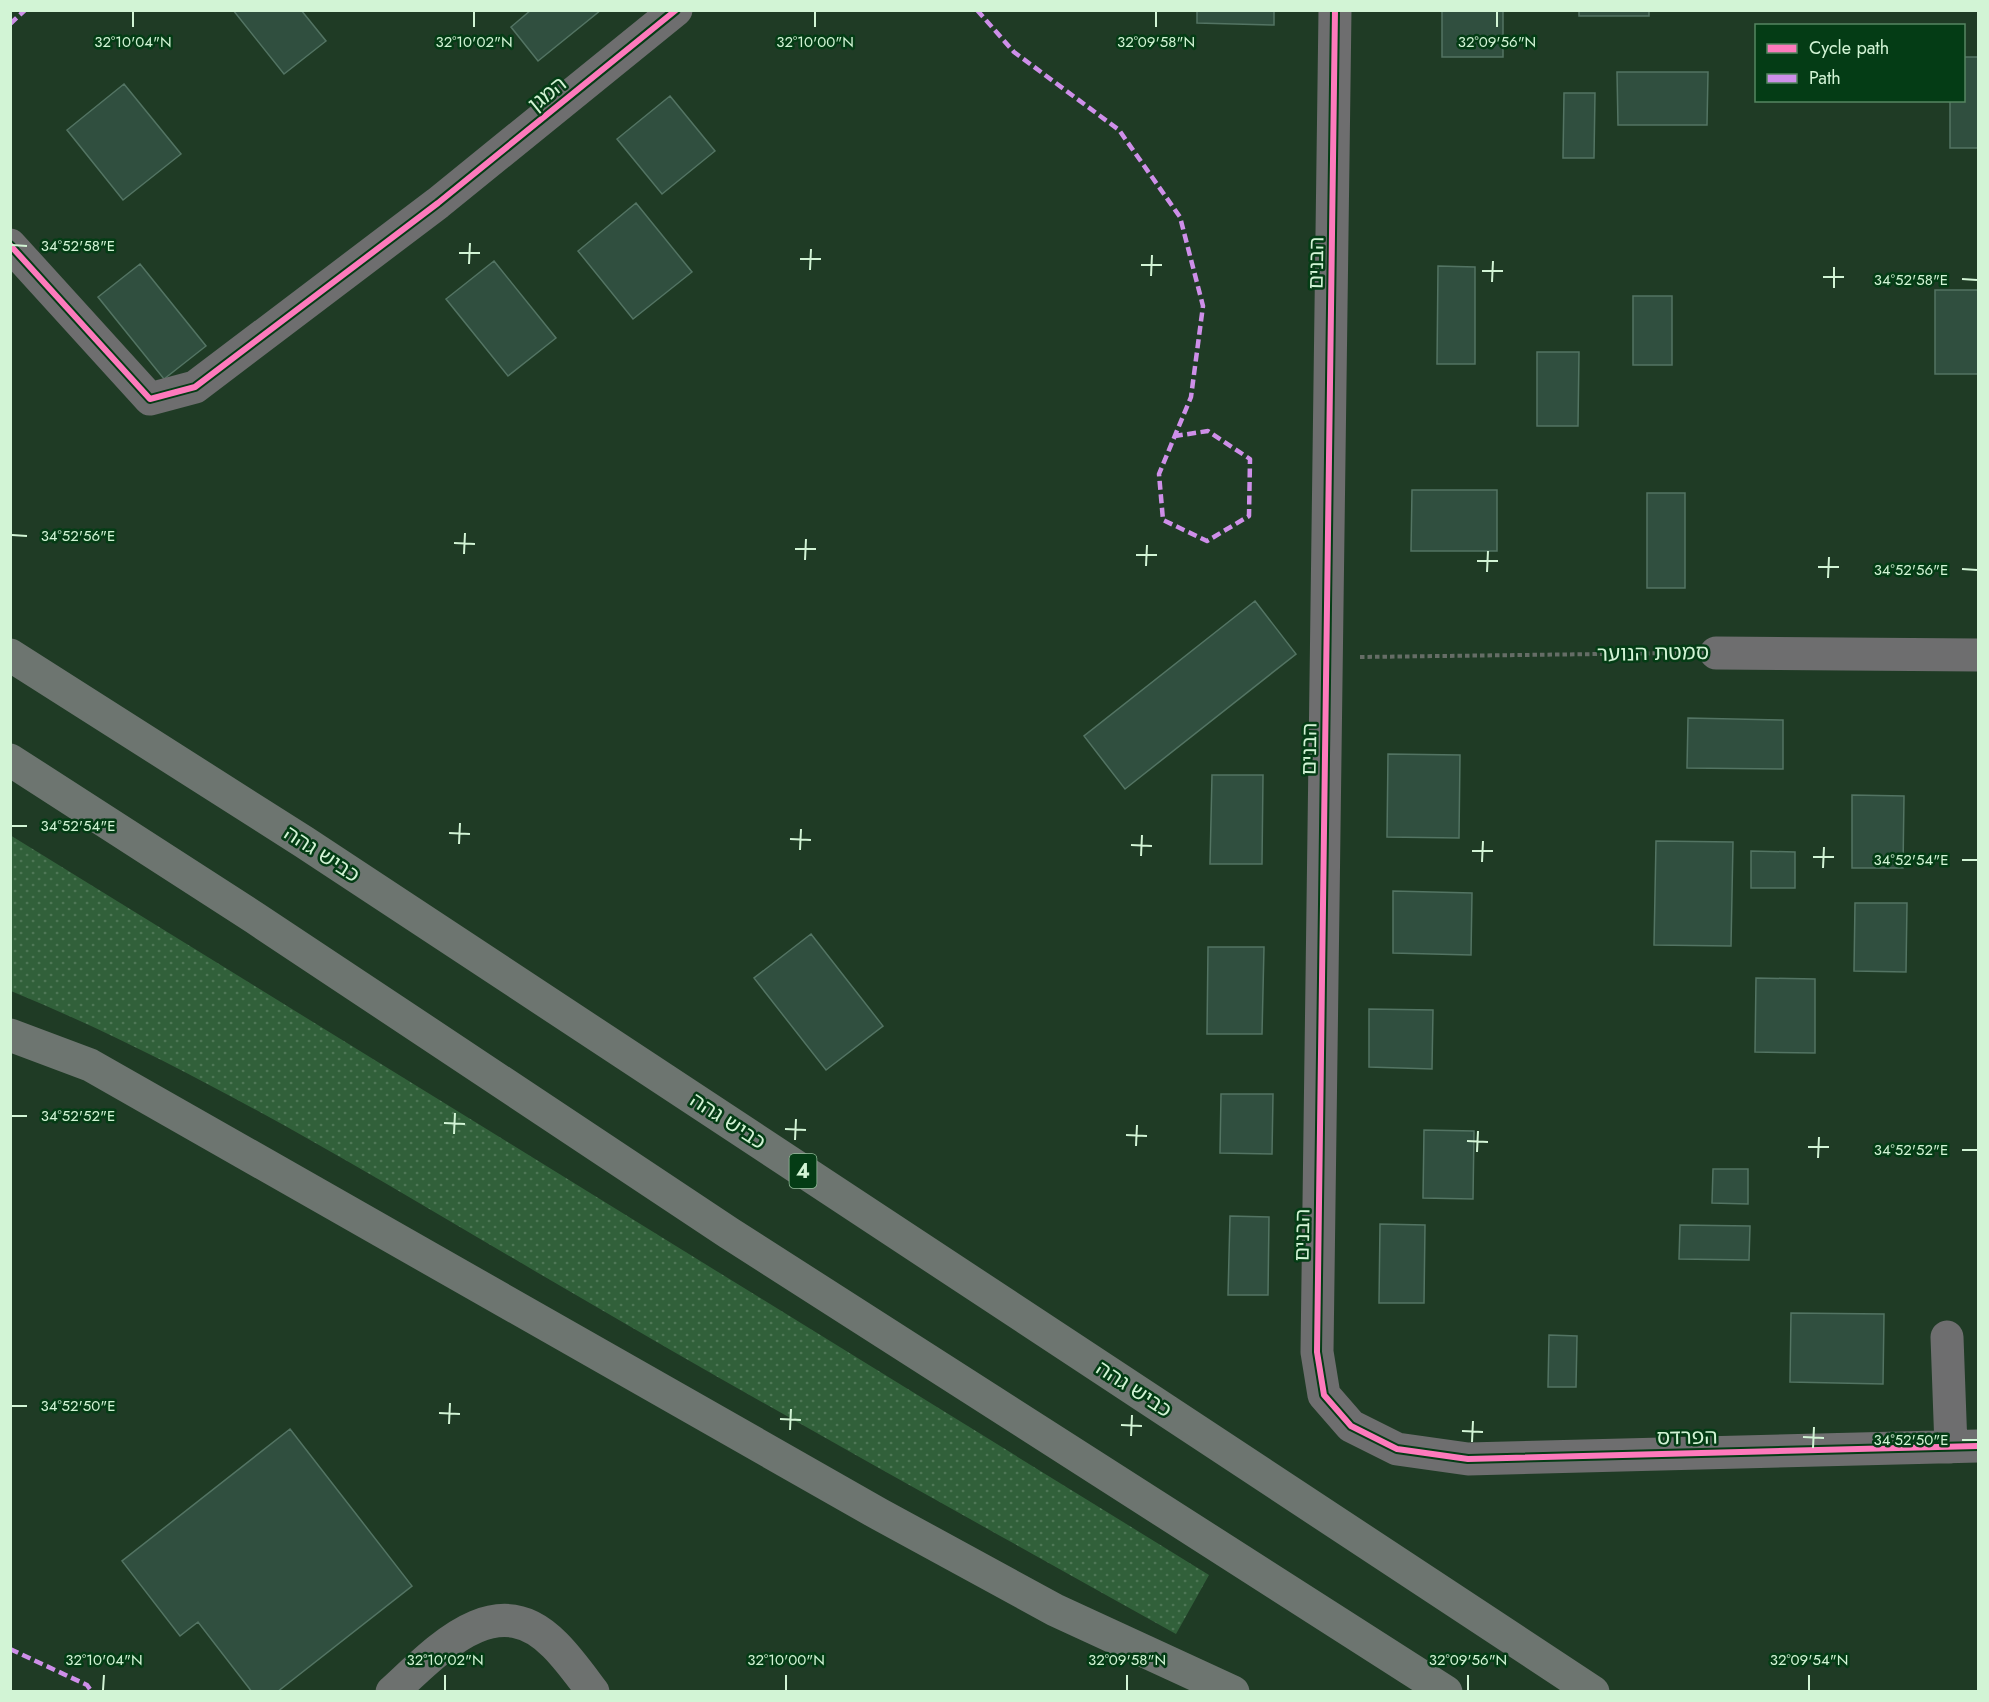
<svg xmlns="http://www.w3.org/2000/svg" width="1989" height="1702" viewBox="0 0 1989 1702" font-family="Jost,'Noto Sans Hebrew',sans-serif">
<style>
.grass{fill:url(#grass-dots)}
.building{fill:#304f3f;stroke:#537463;stroke-width:1.5}
.lines{fill:none;stroke-linecap:round;stroke-linejoin:round}
.path{stroke:#656d66;stroke-width:4;stroke-dasharray:4.5 3;stroke-linecap:butt}
.street{stroke:#6e6e6f;stroke-width:33}
.secondary{stroke:#6d716f;stroke-width:33}
.highway{stroke:#6d7570;stroke-width:33}
.quiet{stroke:#ce8fe9;stroke-width:4.5;stroke-dasharray:9 4.5;stroke-linecap:butt}
.cycleway-casing{stroke:#043c15;stroke-width:10}
.cycleway{stroke:#fd7abc;stroke-width:6}
.ticks{fill:none;stroke:#d2f4d5;stroke-width:2}
.labels{text-anchor:middle;stroke-width:5;stroke-linejoin:round;paint-order:stroke}
.shield{fill:#043c15;stroke:#94bd9b;stroke-width:1.5}
.shield-label{font-size:20px;font-weight:bold;fill:#d2f4d5}
.street-label{font-size:21px;fill:#d2f4d5;stroke:#043c15}
.ticks-label{font-size:15px;text-anchor:middle;fill:#d2f4d5;stroke:#043c15;stroke-width:5;stroke-linejoin:round;paint-order:stroke}
</style>
<defs>
<pattern id="grass-dots" width="8" height="8" patternUnits="userSpaceOnUse" patternTransform="scale(1.5)"><rect width="8" height="8" fill="#31603a"/><path d="M2 2h.1M6 6h.1" fill="none" stroke="#4e7756" stroke-width="1.8" stroke-linecap="round"/></pattern>
</defs>
<rect width="100%" height="100%" fill="#1f3b25"/>
<path class="grass" d="M 10,835 L 1209,1575 L 1176,1634 C 976,1522 774,1411 576,1295 C 391,1188 208,1072 11,991 Z"/>
<path class="building" d="M 233,10 L 301,10 L 326,41 L 284,74 Z
M 531,10 L 601,10 L 538,61 L 511,27 Z
M 1197,10 L 1274,10 L 1274,25 L 1197,23 Z
M 1442,10 L 1503,10 L 1503,57 L 1442,57 Z
M 1579,10 L 1649,10 L 1649,16 L 1579,16 Z
M 1964,57 L 1978,57 L 1978,148 L 1950,148 L 1950,100 L 1964,100 Z
M 1617,72 L 1708,72 L 1707,125 L 1618,125 Z
M 124,84 L 181,154 L 123,200 L 67,130 Z
M 1564,93 L 1595,93 L 1594,158 L 1563,158 Z
M 670,96 L 715,151 L 662,194 L 617,139 Z
M 636,203 L 692,272 L 633,319 L 578,251 Z
M 494,261 L 556,338 L 508,376 L 446,299 Z
M 140,264 L 206,346 L 164,379 L 98,297 Z
M 1438,266 L 1475,267 L 1475,364 L 1437,364 Z
M 1935,290 L 1978,290 L 1978,374 L 1935,374 Z
M 1633,296 L 1672,296 L 1672,365 L 1633,365 Z
M 1537,352 L 1579,352 L 1578,426 L 1537,426 Z
M 1412,490 L 1497,490 L 1497,551 L 1411,551 Z
M 1647,493 L 1685,493 L 1685,588 L 1647,588 Z
M 1255,601 L 1296,654 L 1125,789 L 1084,736 Z
M 1688,718 L 1783,720 L 1783,769 L 1687,768 Z
M 1388,754 L 1460,755 L 1459,838 L 1387,837 Z
M 1212,775 L 1263,775 L 1262,864 L 1210,864 Z
M 1852,795 L 1904,796 L 1903,868 L 1852,868 Z
M 1656,841 L 1733,842 L 1731,946 L 1654,945 Z
M 1751,851 L 1795,852 L 1795,888 L 1751,888 Z
M 1393,891 L 1472,893 L 1471,955 L 1393,953 Z
M 1855,903 L 1907,903 L 1906,972 L 1854,971 Z
M 811,934 L 883,1026 L 826,1070 L 754,978 Z
M 1208,947 L 1264,947 L 1262,1034 L 1207,1034 Z
M 1756,978 L 1815,979 L 1815,1053 L 1755,1052 Z
M 1369,1009 L 1433,1010 L 1432,1069 L 1369,1067 Z
M 1221,1094 L 1273,1094 L 1272,1154 L 1220,1153 Z
M 1424,1130 L 1474,1131 L 1473,1199 L 1423,1198 Z
M 1713,1169 L 1748,1169 L 1748,1204 L 1712,1203 Z
M 1230,1216 L 1269,1217 L 1268,1295 L 1228,1295 Z
M 1380,1224 L 1425,1225 L 1424,1303 L 1379,1303 Z
M 1680,1225 L 1750,1226 L 1749,1260 L 1679,1259 Z
M 1791,1313 L 1884,1314 L 1883,1384 L 1790,1382 Z
M 1549,1335 L 1577,1336 L 1576,1387 L 1548,1387 Z
M 290,1429 L 412,1586 L 277,1692 L 252,1692 L 198,1622 L 180,1636 L 122,1561 Z"/>
<g class="lines">
<path class="path" d="M 1360,657 L 1682,653"/>
<path class="street" d="M 1335,10 L 1317,1352 L 1324,1395 L 1351,1426 L 1397,1449 L 1468,1459 L 1978,1446
M 10,245 L 150,399 L 195,387 L 438,203 L 676,10
M 1716,653 L 1978,655
M 1947,1337 L 1951,1447"/>
<path class="secondary" d="M 392,1692 C 437,1651 496,1584 555,1645 C 569,1659 581,1676 593,1692"/>
<path class="highway" d="M 10,655 L 304,842 L 1593,1692
M 10,760 L 255,918 L 729,1233 L 1446,1692
M 10,1035 L 90,1065 L 879,1514 L 1055,1610 L 1233,1692"/>
<path class="quiet" d="M 977,10 L 1014,52 L 1119,130 L 1180,217 L 1203,306 L 1191,397 L 1159,474 L 1163,520 L 1207,541 L 1249,516 L 1250,459 L 1208,431 L 1175,436
M 10,24 L 25,10
M 10,1649 L 87,1685 L 92,1692"/>
<defs>
<path id="cycleway" d="M 1335,10 L 1317,1352 L 1324,1395 L 1351,1426 L 1397,1449 L 1468,1459 L 1978,1446
M 10,245 L 150,399 L 195,387 L 438,203 L 676,10"/>
</defs>
<use href="#cycleway" class="cycleway-casing"/>
<use href="#cycleway" class="cycleway"/>
</g>
<path class="ticks" d="M 133,27 L 133,12M 474,27 L 474,12M 815,27 L 815,12M 1156,27 L 1156,12M 1497,27 L 1497,12M 12,245 L 27,246M 459,253 L 480,253M 800,259 L 821,259M 469,264 L 470,243M 1141,265 L 1162,265M 810,270 L 811,249M 1482,271 L 1503,271M 1151,276 L 1152,255M 1823,277 L 1844,277M 1962,279 L 1977,280M 1492,282 L 1493,261M 1834,288 L 1834,267M 12,535 L 27,536M 454,543 L 475,544M 795,549 L 816,549M 464,554 L 465,533M 1136,555 L 1157,555M 805,560 L 806,539M 1477,561 L 1498,561M 1146,566 L 1147,545M 1818,567 L 1839,567M 1962,569 L 1977,570M 1487,572 L 1488,551M 1828,578 L 1829,557M 12,826 L 27,826M 449,833 L 470,834M 790,839 L 811,840M 459,844 L 460,823M 1131,845 L 1152,846M 800,850 L 801,829M 1472,851 L 1493,851M 1141,856 L 1142,835M 1813,857 L 1834,857M 1962,860 L 1977,860M 1482,862 L 1483,841M 1823,868 L 1824,847M 12,1116 L 27,1116M 444,1123 L 465,1124M 785,1129 L 806,1130M 454,1134 L 455,1113M 1126,1135 L 1147,1136M 795,1140 L 796,1119M 1467,1141 L 1488,1142M 1136,1146 L 1137,1125M 1808,1147 L 1829,1147M 1962,1150 L 1977,1150M 1477,1152 L 1478,1131M 1818,1158 L 1819,1137M 12,1406 L 27,1406M 439,1413 L 460,1414M 780,1419 L 801,1420M 449,1424 L 450,1403M 1121,1425 L 1142,1426M 790,1430 L 791,1409M 1462,1431 L 1483,1432M 1131,1436 L 1132,1415M 1803,1437 L 1824,1438M 1962,1440 L 1977,1440M 1472,1442 L 1473,1421M 1813,1448 L 1814,1427M 103,1690 L 104,1675M 445,1690 L 445,1675M 786,1690 L 786,1675M 1127,1690 L 1127,1675M 1468,1690 L 1468,1675M 1809,1690 L 1809,1675"/>
<g class="labels">
<rect class="shield" x="789.5" y="1154" width="27" height="34" rx="4.5"/>
<g class="shield-label">
<text x="803" y="1178">4</text>
</g>
<g class="street-label">
<text transform="translate(547 94) rotate(-39)" y="7">המגן</text>
<text transform="translate(1316 263) rotate(-89)" y="7">הבנים</text>
<text transform="translate(1653 653) rotate(-1)" y="7">סמטת הנוער</text>
<text transform="translate(1309 749) rotate(-89)" y="7">הבנים</text>
<text transform="translate(322 854) rotate(33)" y="7">כביש גהה</text>
<text transform="translate(728 1121) rotate(33)" y="7">כביש גהה</text>
<text transform="translate(1302 1235) rotate(-89)" y="7">הבנים</text>
<text transform="translate(1134 1389) rotate(33)" y="7">כביש גהה</text>
<text transform="translate(1687 1437) rotate(-1)" y="7">הפרדס</text>
</g>
</g>
<g class="ticks-label">
<text x="133" y="47">32°10'04"N</text>
<text x="474" y="47">32°10'02"N</text>
<text x="815" y="47">32°10'00"N</text>
<text x="1156" y="47">32°09'58"N</text>
<text x="1497" y="47">32°09'56"N</text>
<text x="78" y="251">34°52'58"E</text>
<text x="1911" y="285">34°52'58"E</text>
<text x="78" y="541">34°52'56"E</text>
<text x="1911" y="575">34°52'56"E</text>
<text x="78" y="831">34°52'54"E</text>
<text x="1911" y="865">34°52'54"E</text>
<text x="78" y="1121">34°52'52"E</text>
<text x="1911" y="1155">34°52'52"E</text>
<text x="78" y="1411">34°52'50"E</text>
<text x="1911" y="1445">34°52'50"E</text>
<text x="104" y="1665">32°10'04"N</text>
<text x="445" y="1665">32°10'02"N</text>
<text x="786" y="1665">32°10'00"N</text>
<text x="1127" y="1665">32°09'58"N</text>
<text x="1468" y="1665">32°09'56"N</text>
<text x="1809" y="1665">32°09'54"N</text>
</g>
<rect width="1989" height="1702" fill="none" stroke="#d2f4d5" stroke-width="24"/>
<rect x="1755" y="24" width="210" height="78" fill="#043c15" stroke="#568662" stroke-width="1.5"/>
<rect x="1767" y="44" width="30" height="9" fill="#fd7abc" stroke="#568662" stroke-width="1.5"/>
<text x="1809" y="54" font-size="18" fill="#d2f4d5">Cycle path</text>
<rect x="1767" y="74" width="30" height="9" fill="#ce8fe9" stroke="#568662" stroke-width="1.5"/>
<text x="1809" y="84" font-size="18" fill="#d2f4d5">Path</text>
</svg>
